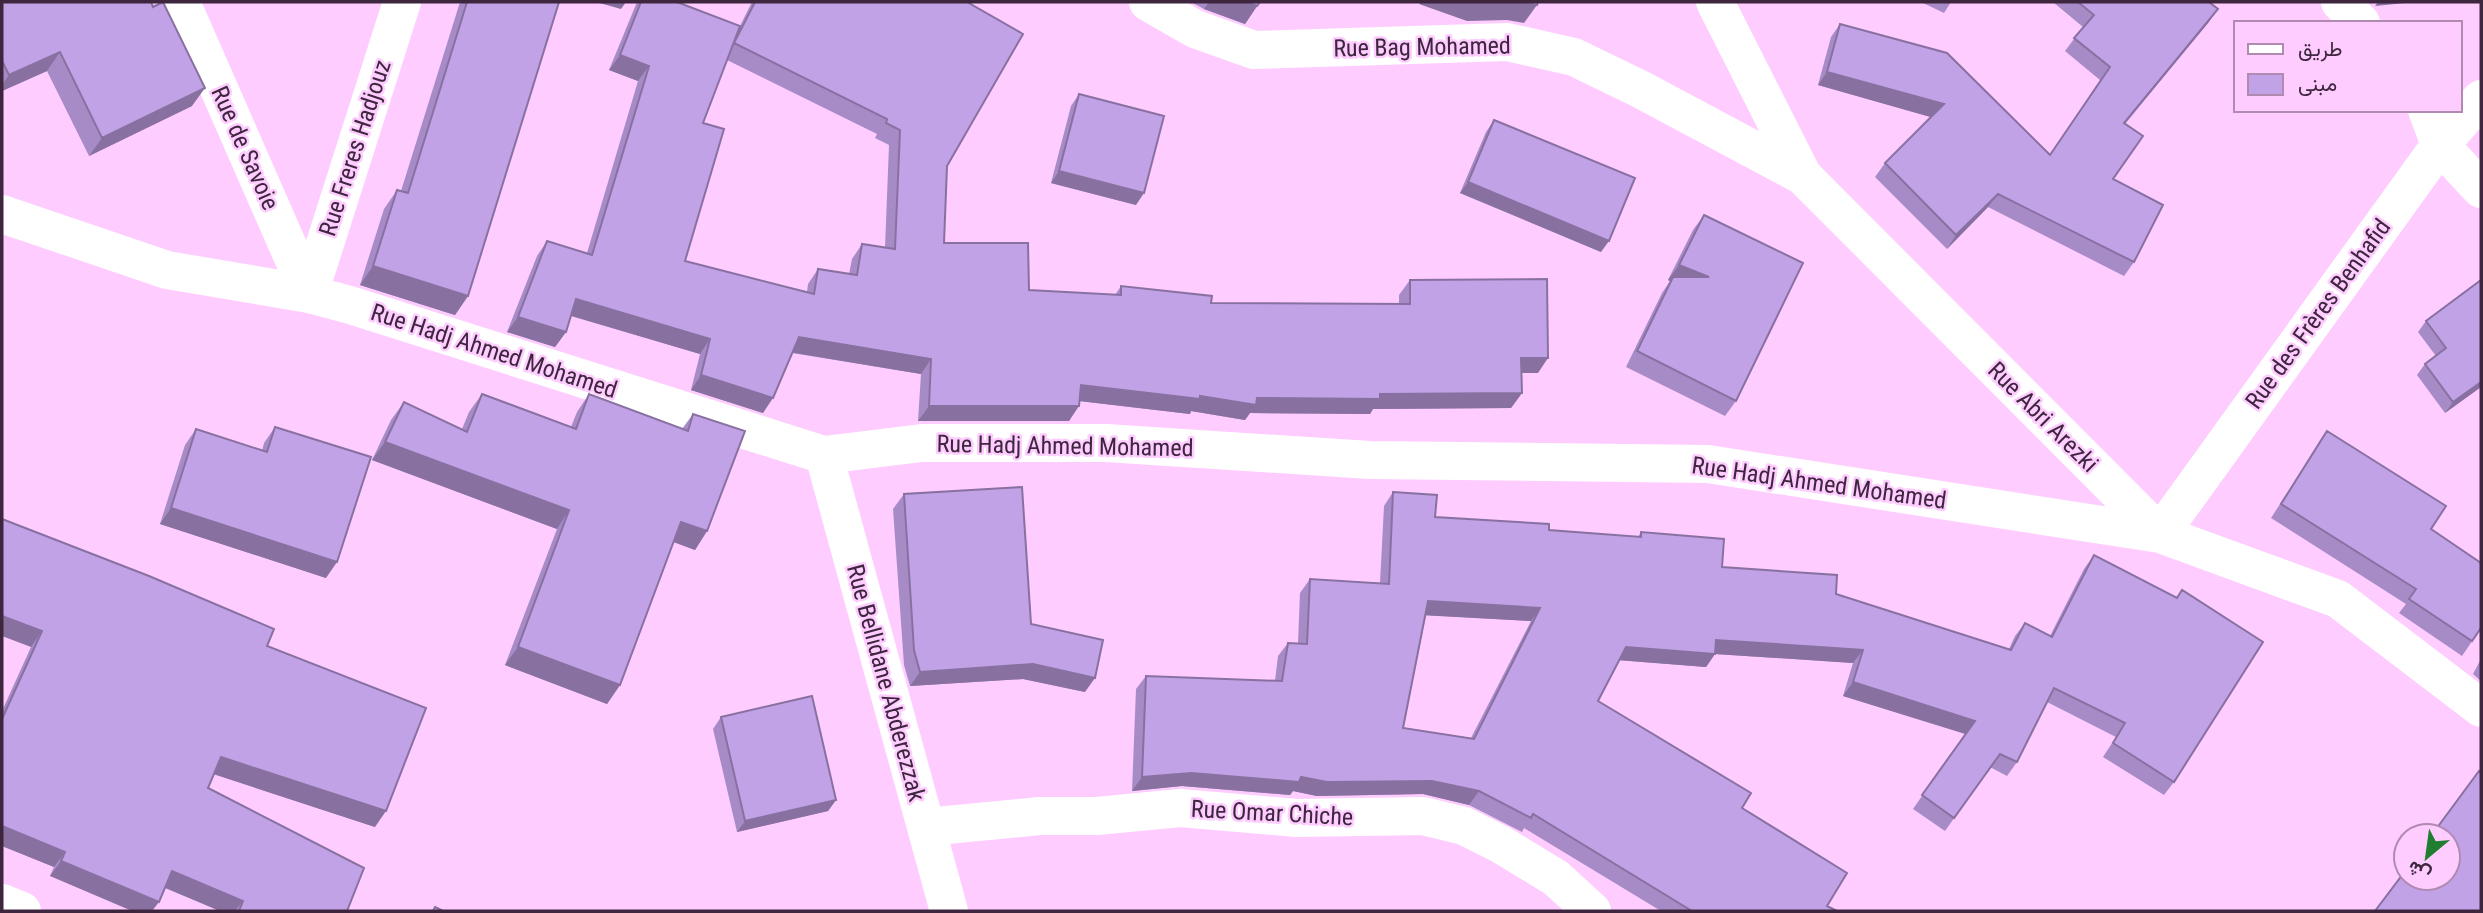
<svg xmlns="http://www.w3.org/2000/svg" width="2483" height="913" viewBox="0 0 2483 913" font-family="'Roboto Condensed',Vazirmatn,sans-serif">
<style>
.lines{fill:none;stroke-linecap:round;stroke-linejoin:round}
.street{stroke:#fff;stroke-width:38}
.wall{fill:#a78bc6;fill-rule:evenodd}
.shaded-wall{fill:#8871a1}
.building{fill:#c2a2e6;stroke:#8871a1;stroke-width:2;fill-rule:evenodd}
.labels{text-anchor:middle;stroke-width:5;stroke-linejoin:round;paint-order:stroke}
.street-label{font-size:24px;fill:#3e263e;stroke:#feccff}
</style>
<rect width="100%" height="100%" fill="#feccff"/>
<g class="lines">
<path class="street" d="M 181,2 L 309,294
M 1148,2 L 1195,29 L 1254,50 L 1507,42 L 1574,57 L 1640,89 L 1803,176
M 1715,2 L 1803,176 L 2160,534 L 2338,599 L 2481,708
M 2340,2 L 2361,23
M 2427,110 L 2440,145 L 2481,189
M 2,214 L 167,270 L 309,294 L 350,305 L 824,455 L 922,443 L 1106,443 L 1370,460 L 1708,464 L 2160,534
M 309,294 L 402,2
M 824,455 L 949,911
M 2160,534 L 2440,145 L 2481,99
M 926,827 L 1040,816 L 1097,816 L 1180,808 L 1297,818 L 1423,816 L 1464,826 L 1500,844 L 1556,878 L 1592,911
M 2,903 L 22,911"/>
</g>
<path class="wall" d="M 2,2 L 192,106 L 89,156 L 47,71 L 2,91 Z
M 460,2 L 559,2 L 468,296 L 455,315 L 360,285 L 384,209 L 397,190 L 401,191 Z
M 637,2 L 677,2 L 740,26 L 752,2 L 967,2 L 947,166 L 944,243 L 1029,290 L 1115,295 L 1121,286 L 1211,303 L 1399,304 L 1399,295 L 1410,280 L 1538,373 L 1521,373 L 1522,393 L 1511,408 L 1373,409 L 1370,414 L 1250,413 L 1245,420 L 1191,411 L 1190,414 L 1080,401 L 1069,421 L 918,421 L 921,374 L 792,353 L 763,413 L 691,390 L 700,354 L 571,316 L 566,332 L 555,347 L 507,332 L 537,256 L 547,241 L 587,253 L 638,81 L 609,70 ZM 727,60 L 877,134 L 875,138 L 889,145 L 885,248 L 862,244 L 852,259 L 849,274 L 818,269 L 808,284 L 807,292 L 685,261 L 703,123 Z
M 1191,2 L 1260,2 L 1245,24 L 1204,9 Z
M 1921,2 L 1951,2 L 1944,13 Z
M 2053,2 L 2209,2 L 2218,9 L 2208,23 L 2125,124 L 2113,179 L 2134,262 L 2124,276 L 1988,207 L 1947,249 L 1875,177 L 1885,163 L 1931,117 L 1818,85 L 1831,37 L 1840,24 L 2050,155 L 2100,80 L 2065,51 L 2083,27 Z
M 1079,94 L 1136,205 L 1051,183 L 1071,106 Z
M 1494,120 L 1601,252 L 1460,193 L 1486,132 Z
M 1704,215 L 1736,401 L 1725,416 L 1626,367 L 1662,293 L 1670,281 L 1668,280 L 1693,230 Z
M 2481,280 L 2481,387 L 2445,413 L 2417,375 L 2425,364 L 2436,356 L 2418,332 L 2426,321 Z
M 482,394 L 571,427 L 577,412 L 589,394 L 682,429 L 693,414 L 707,531 L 695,550 L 674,542 L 620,685 L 607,704 L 505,665 L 557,529 L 372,460 L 391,420 L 404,402 L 462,429 L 469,412 Z
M 275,427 L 326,578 L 160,524 L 185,445 L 196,429 L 262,451 L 264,443 Z
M 2327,431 L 2431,529 L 2481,628 L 2462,656 L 2399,613 L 2406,604 L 2271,518 Z
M 1393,492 L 1435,517 L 1549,530 L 1638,537 L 1641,532 L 1722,567 L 1836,594 L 2009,649 L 2015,636 L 2025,623 L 2050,636 L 2084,569 L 2094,555 L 2174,782 L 2164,795 L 2103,757 L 2116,737 L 2047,702 L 2017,762 L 2007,776 L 1990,767 L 1945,831 L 1913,809 L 1965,734 L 1843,696 L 1853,663 L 1715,654 L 1706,667 L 1619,660 L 1598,701 L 1742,808 L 1827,906 L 1837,911 L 1661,911 L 1524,828 L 1522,832 L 1469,805 L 1423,794 L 1317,796 L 1293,791 L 1290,795 L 1182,786 L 1132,791 L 1136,689 L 1146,676 L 1275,681 L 1278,656 L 1288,643 L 1298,643 L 1300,593 L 1310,579 L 1380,583 L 1384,506 ZM 1426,615 L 1531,621 L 1471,738 L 1403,728 Z
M 904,494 L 1031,624 L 1085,692 L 1023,679 L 910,686 L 904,665 L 893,509 Z
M 2,519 L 267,646 L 375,827 L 214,774 L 208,788 L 347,911 L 220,911 L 165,888 L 50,876 L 54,867 L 2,846 L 2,711 L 31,647 Z
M 2481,659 L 2481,681 L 2473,674 Z
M 721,717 L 836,800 L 828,811 L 737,832 L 713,729 Z"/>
<path class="shaded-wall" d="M 596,2 L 626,2 L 621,9 Z
M 1209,2 L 1247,2 L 1257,6 L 1245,24 L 1204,9 Z
M 1421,2 L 1519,2 L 1537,5 L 1524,23 L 1507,20 L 1467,21 L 1419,4 Z
M 2378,2 L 2415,2 L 2375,6 Z
M 2218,9 L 2208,23 L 2114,136 L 2124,123 Z
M 60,52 L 47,71 L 2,91 L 2,85 L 9,75 Z
M 620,55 L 649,66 L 638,81 L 609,70 Z
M 1827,72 L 1944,104 L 1934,118 L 1818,85 Z
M 205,88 L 192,106 L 89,156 L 102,138 Z
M 1059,171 L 1144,193 L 1136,205 L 1051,183 Z
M 1468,182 L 1609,241 L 1601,252 L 1460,193 Z
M 1998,194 L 1988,207 L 1947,249 L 1956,235 Z
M 1679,265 L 1709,277 L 1673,277 L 1670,281 L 1668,280 Z
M 373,266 L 468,296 L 455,315 L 360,285 Z
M 576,299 L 710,339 L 700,354 L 565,314 Z
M 518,317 L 566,332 L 555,347 L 507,332 Z
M 799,337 L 931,359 L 921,374 L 789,352 Z
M 1521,358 L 1548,358 L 1538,373 L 1511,373 Z
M 701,375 L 773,398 L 763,413 L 691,390 Z
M 2481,382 L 2481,387 L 2445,413 L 2453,402 Z
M 1081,385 L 1200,396 L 1257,398 L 1380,394 L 1522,393 L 1511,408 L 1373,409 L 1370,414 L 1250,413 L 1245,420 L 1191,411 L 1190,414 L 1070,400 Z
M 929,406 L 1079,406 L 1069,421 L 918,421 Z
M 385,442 L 569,510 L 557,529 L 372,460 Z
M 171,508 L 337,562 L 326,578 L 160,524 Z
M 681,522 L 707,531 L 695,550 L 668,540 Z
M 1428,601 L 1540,608 L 1531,621 L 1419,615 Z
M 2,616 L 42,631 L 31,647 L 2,636 Z
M 1716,640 L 1863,650 L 1853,663 L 1715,654 L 1706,667 L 1616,660 L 1626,647 Z
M 518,647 L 620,685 L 607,704 L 505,665 Z
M 1033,664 L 1095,678 L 1085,692 L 1023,679 L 910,686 L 920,672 Z
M 1853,682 L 1975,721 L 1966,734 L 1843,696 Z
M 221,757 L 386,811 L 375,827 L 210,773 Z
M 1191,773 L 1432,781 L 1479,791 L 1469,805 L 1423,794 L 1317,796 L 1293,791 L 1290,795 L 1182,786 L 1132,791 L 1142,777 Z
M 836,800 L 828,811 L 737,832 L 745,821 Z
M 2,826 L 65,852 L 54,867 L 2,846 Z
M 61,861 L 159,902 L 152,911 L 132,911 L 50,876 Z
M 172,871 L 243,901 L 235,911 L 220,911 L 161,886 Z"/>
<path class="building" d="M 2,2 L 151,2 L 153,7 L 163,2 L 205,88 L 102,138 L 60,52 L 9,75 L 2,61 Z
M 467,2 L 559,2 L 468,296 L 373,266 L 397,190 L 408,193 Z
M 641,2 L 677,2 L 740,26 L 703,123 L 724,129 L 685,261 L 814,294 L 818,269 L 857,275 L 862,244 L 895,249 L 900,130 L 886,123 L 887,119 L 734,43 L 755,2 L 967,2 L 1023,34 L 947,166 L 944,243 L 1028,243 L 1029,290 L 1121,295 L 1121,286 L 1212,296 L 1211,303 L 1410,304 L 1410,280 L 1547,279 L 1548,358 L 1521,358 L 1522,393 L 1380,394 L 1380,399 L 1257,398 L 1256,405 L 1200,396 L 1200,399 L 1081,385 L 1079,406 L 929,406 L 931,359 L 799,337 L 773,398 L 701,375 L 710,339 L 576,299 L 566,332 L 518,317 L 547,241 L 592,255 L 649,66 L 620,55 Z
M 1247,2 L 1260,2 L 1257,6 Z
M 1475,2 L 1538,2 L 1537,5 L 1519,2 L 1480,3 Z
M 2078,2 L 2209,2 L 2218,9 L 2124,123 L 2143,136 L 2113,179 L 2163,205 L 2134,262 L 1998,194 L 1956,235 L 1885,163 L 1944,104 L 1827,72 L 1840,24 L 1947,53 L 2050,155 L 2110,67 L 2074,38 L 2094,15 Z
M 1079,94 L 1164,116 L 1144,193 L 1059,171 Z
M 1494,120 L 1635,178 L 1609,241 L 1468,182 Z
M 1704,215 L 1803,263 L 1736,401 L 1637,351 L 1673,277 L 1709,277 L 1679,265 Z
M 2481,280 L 2481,382 L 2453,402 L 2425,364 L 2446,348 L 2426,321 Z
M 482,394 L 576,429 L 589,394 L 688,431 L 693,414 L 745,431 L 707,531 L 681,522 L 620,685 L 518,647 L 569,510 L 385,442 L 404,402 L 467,432 Z
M 275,427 L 371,457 L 337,562 L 171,508 L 196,429 L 267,452 Z
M 2327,431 L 2446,506 L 2431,529 L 2481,563 L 2481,628 L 2472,641 L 2409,599 L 2416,589 L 2281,504 Z
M 1022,487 L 1031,624 L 1103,640 L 1095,678 L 1033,664 L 920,672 L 914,650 L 904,494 Z
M 1393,492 L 1437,495 L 1435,517 L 1549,524 L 1549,530 L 1641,537 L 1641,532 L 1724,539 L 1722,567 L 1837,575 L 1836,594 L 2011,650 L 2025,623 L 2052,637 L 2094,555 L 2177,598 L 2182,590 L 2263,642 L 2174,782 L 2113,743 L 2125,723 L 2054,688 L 2017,762 L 2000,754 L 1954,818 L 1922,795 L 1975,721 L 1853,682 L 1863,650 L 1716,640 L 1715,654 L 1626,647 L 1598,701 L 1751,793 L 1742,808 L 1847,873 L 1827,906 L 1837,911 L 1692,911 L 1533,814 L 1531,818 L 1479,791 L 1432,781 L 1327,782 L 1301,777 L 1299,782 L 1191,773 L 1142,777 L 1146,676 L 1282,681 L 1288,643 L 1307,644 L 1310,579 L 1389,584 ZM 1428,601 L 1540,608 L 1474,739 L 1403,728 Z
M 2,519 L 149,576 L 274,629 L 267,646 L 426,708 L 386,811 L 221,757 L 208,788 L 364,868 L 347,911 L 239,911 L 243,901 L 172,871 L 159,902 L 61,861 L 65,852 L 2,826 L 2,719 L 42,631 L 2,616 Z
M 812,696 L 836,800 L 745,821 L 721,717 Z
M 2479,771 L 2481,773 L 2481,911 L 2375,911 L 2406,870 L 2406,878 L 2448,878 L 2448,836 L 2431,836 Z
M 435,907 L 443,911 L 433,911 Z"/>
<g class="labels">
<g class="street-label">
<text transform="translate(1422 47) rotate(-1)" y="8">Rue Bag Mohamed</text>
<text transform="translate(245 148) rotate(66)" y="8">Rue de Savoie</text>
<text transform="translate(355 148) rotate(-72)" y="8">Rue Freres Hadjouz</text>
<text transform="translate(2318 314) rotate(-54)" y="8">Rue des Frères Benhafid</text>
<text transform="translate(494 351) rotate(18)" y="8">Rue Hadj Ahmed Mohamed</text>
<text transform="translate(2043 417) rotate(45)" y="8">Rue Abri Arezki</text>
<text transform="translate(1065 446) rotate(1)" y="8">Rue Hadj Ahmed Mohamed</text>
<text transform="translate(1819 483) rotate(8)" y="8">Rue Hadj Ahmed Mohamed</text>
<text transform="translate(886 683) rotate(75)" y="8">Rue Bellidane Abderezzak</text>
<text transform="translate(1272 813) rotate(3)" y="8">Rue Omar Chiche</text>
</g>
</g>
<rect width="2483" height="913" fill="none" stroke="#3e263e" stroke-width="7"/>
<rect x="2234" y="21" width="228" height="91" fill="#feccff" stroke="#b18ab2" stroke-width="2"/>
<rect x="2248" y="44" width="35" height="10" fill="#ffffff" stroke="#b18ab2" stroke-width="2"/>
<text x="2298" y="56" font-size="21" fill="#3e263e">طريق</text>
<rect x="2248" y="74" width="35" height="21" fill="#c2a2e6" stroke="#b18ab2" stroke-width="2"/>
<text x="2298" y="91" font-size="21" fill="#3e263e">مبنى</text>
<g transform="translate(2427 857) rotate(209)"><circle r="33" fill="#feccff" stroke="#b18ab2" stroke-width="2"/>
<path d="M0-5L12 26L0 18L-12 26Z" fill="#1f7e2f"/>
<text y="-10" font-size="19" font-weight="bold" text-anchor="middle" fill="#3e263e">ش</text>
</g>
</svg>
